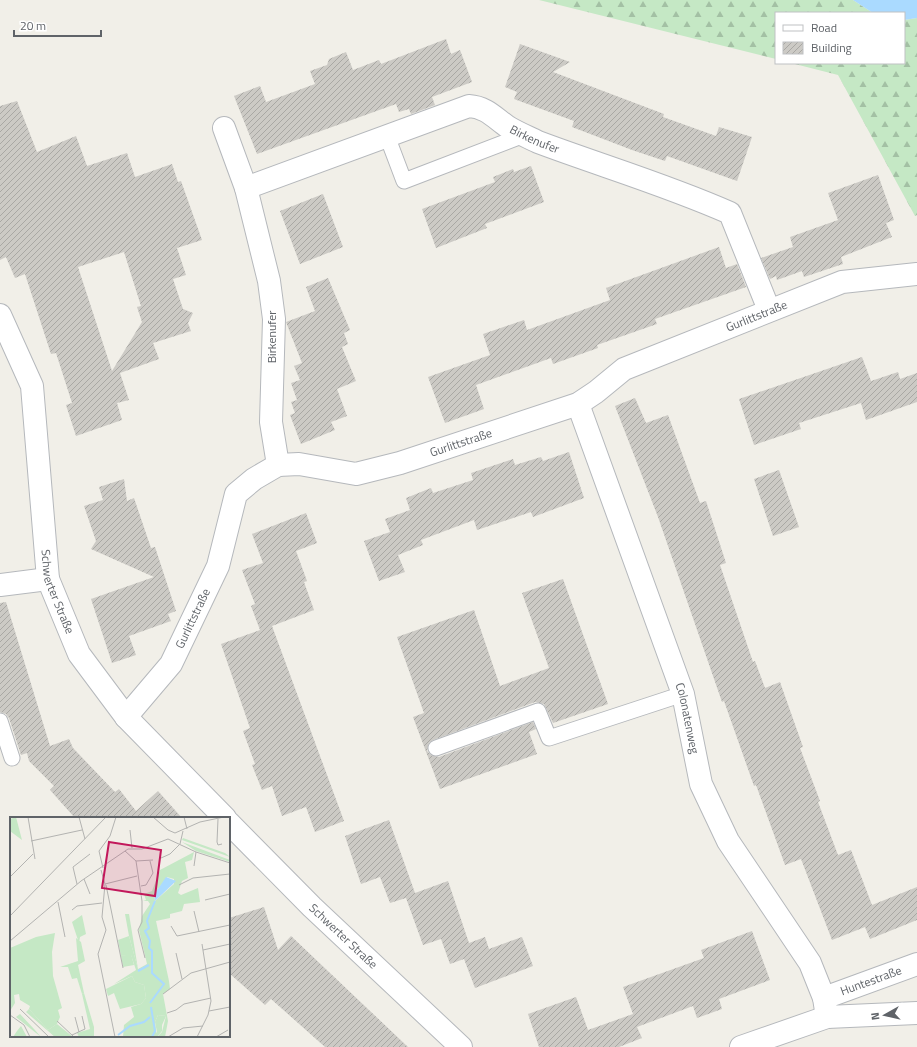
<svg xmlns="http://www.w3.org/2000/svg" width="917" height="1047" viewBox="0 0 917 1047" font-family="'Titillium Web',sans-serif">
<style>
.forest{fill:url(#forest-firs)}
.water{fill:#aadaff}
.building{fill:url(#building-hatch);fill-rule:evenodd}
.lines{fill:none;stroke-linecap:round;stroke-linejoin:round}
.lane-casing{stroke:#b5b8bc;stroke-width:17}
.street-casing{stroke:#b5b8bc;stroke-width:24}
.lane{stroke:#fff;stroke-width:15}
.street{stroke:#fff;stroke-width:22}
.labels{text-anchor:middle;stroke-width:3;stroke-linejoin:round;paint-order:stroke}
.street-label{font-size:12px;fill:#5f6368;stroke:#fff}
.inset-river{fill:none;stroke:#aadaff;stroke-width:2}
.inset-road{fill:none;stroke:#b3b3b1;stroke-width:1}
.view{fill:#c2185b;fill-opacity:0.15;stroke:#c2185b;stroke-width:2}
.inset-edge{fill:none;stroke:#5f6368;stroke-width:2}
</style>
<defs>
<pattern id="forest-firs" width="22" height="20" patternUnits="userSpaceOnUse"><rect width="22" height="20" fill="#c5e8c5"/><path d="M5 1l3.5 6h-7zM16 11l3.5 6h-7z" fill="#a3c0a4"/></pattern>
<pattern id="building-hatch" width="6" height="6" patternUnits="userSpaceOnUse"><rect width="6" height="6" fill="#cccac5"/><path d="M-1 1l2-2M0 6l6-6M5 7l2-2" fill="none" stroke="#a9a8a4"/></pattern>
</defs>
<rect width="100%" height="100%" fill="#f1efe8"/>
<path class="forest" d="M 539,0 L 853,0 L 873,13 L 776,13 L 776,59 Z
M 917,18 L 917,215 L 915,216 L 838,75 L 791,63 L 904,63 L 904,20 Z"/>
<path class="water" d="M 853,0 L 917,0 L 917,18 L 904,20 L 904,13 L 873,13 Z"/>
<path class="building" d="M 446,39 L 451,54 L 460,50 L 472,82 L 432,97 L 435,105 L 411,114 L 409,109 L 399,112 L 396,104 L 257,154 L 234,96 L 260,86 L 266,102 L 315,84 L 310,71 L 327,65 L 329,59 L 346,52 L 353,70 L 379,60 L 381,64 Z
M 520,44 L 570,62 L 553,72 L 664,114 L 663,117 L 716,136 L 719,127 L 752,137 L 737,181 L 667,156 L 665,161 L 632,150 L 572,127 L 574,121 L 514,99 L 517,92 L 505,87 Z
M 17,101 L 37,152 L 76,136 L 87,166 L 127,153 L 135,177 L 172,164 L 178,182 L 181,181 L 202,240 L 177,248 L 186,275 L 173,279 L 183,309 L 193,313 L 188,323 L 191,331 L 153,343 L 159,359 L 120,373 L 129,400 L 117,403 L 122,420 L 76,436 L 66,405 L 72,403 L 56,353 L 51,354 L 25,274 L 15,278 L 6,257 L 0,260 L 0,106 ZM 124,252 L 141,306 L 137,307 L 142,322 L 112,371 L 78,267 Z
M 531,166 L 544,202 L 485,224 L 487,228 L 436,248 L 422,209 L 495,182 L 493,177 L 513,169 L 514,172 Z
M 878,175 L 894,220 L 886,223 L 892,237 L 841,257 L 843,264 L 804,277 L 802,271 L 777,280 L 776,276 L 770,279 L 761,258 L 793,247 L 790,237 L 838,220 L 828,193 Z
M 323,194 L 343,247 L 300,264 L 280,211 Z
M 719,247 L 726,268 L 737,264 L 746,287 L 655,319 L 657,324 L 597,345 L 598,348 L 553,364 L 551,358 L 476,385 L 484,409 L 445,423 L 428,377 L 490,355 L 483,334 L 524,320 L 527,330 L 610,300 L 606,288 Z
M 328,278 L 350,330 L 344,333 L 348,344 L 342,347 L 356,381 L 337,389 L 347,416 L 331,422 L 335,430 L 301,444 L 290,415 L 295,413 L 291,402 L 297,400 L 291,383 L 300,380 L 294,366 L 302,363 L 286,322 L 315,311 L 306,287 Z
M 862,357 L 871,381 L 898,372 L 900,379 L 917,373 L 917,402 L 866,420 L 861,403 L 799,423 L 801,429 L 754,445 L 739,399 Z
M 635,398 L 646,423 L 668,415 L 700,503 L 706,501 L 726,563 L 720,565 L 753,662 L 755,661 L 765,688 L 780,682 L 803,747 L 800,748 L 820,801 L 818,802 L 838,855 L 851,850 L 872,905 L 917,887 L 917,920 L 870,939 L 865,927 L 832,940 L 801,859 L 785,865 L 756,785 L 754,786 L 724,701 L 722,702 L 658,517 L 615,406 Z
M 569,452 L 584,498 L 533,517 L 531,512 L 477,530 L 474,520 L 421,540 L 423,545 L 398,555 L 405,572 L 379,581 L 364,541 L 390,532 L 385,519 L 410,510 L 406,498 L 431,488 L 433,493 L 473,480 L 471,473 L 513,459 L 515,465 L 541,457 L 543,461 Z
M 779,470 L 799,527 L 773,536 L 754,479 Z
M 124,479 L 127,501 L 134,498 L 151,548 L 155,547 L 176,611 L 168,614 L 171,621 L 129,636 L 136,655 L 112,663 L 91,599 L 154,577 L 91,549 L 96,541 L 84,506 L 103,500 L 99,487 Z
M 306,513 L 317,543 L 296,551 L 307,581 L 304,582 L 314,610 L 272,626 L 344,821 L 315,832 L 306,807 L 282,816 L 272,786 L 262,790 L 252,765 L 255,764 L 243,731 L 250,728 L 221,644 L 260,630 L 251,606 L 255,604 L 242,570 L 263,563 L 252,534 Z
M 563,579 L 608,704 L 553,723 L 544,704 L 535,702 L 433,740 L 429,743 L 427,751 L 431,755 L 439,757 L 533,722 L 536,729 L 529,732 L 537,754 L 440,789 L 413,717 L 424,713 L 397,637 L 474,610 L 500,686 L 549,668 L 522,593 Z
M 6,602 L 50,746 L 69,739 L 73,748 L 115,792 L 119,789 L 136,811 L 158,791 L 182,818 L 75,818 L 50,790 L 54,786 L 29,761 L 27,753 L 21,755 L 9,718 L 6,714 L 0,712 L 0,603 Z
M 389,820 L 415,893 L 448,881 L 469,943 L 485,937 L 489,949 L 522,937 L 533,966 L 475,988 L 464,959 L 450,964 L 441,939 L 423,945 L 406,898 L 390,903 L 380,877 L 361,884 L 345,836 Z
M 264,907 L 278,950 L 291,936 L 408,1047 L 325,1047 L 271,999 L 265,1005 L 229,973 L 229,918 Z
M 752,931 L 770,980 L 719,999 L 722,1009 L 697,1018 L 693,1006 L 637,1027 L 642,1038 L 619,1047 L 539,1047 L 528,1014 L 576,997 L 588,1030 L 633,1014 L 623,987 L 704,958 L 701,950 Z"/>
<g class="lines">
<defs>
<path id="lane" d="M 387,136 L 404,181 L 524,135
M 0,721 L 12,758
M 436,748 L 538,711 L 549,738 L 683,694"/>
<g id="street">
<path d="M 224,128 L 246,188 L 269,281 L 274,319 L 271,422 L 278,465"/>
<path id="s1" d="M 246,188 L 469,106 C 486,107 495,118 508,127 C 518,133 528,137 538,142 C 602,166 667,185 730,213 L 769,310"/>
<path id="s2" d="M 0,315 L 32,386 L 48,579 L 79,654 L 126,717 L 225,818"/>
<path id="s3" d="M 578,404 L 683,694 L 701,784 L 728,841 L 810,963 L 824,998 L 827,1017"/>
<path d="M 0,585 L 48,579"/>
<path id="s4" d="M 126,717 L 171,664 L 218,566 L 236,494 L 254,479 L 278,465 L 299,464 L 356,474 L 400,463 L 578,404 L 596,392 L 624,369 L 842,282 L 917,274"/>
<path id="s5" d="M 229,823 L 312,907 L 461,1047"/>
<path id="s6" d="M 824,998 L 917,964"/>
<path d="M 741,1047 L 827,1017 L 917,1013"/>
</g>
</defs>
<use href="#lane" class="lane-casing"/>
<use href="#street" class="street-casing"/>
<use href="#lane" class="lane"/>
<use href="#street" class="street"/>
</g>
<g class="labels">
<g class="street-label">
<text dy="4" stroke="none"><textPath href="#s1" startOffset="312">Birkenufer</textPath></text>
<text dy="4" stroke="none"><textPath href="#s4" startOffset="816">Gurlittstraße</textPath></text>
<text transform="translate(272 337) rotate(-90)" y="4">Birkenufer</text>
<text dy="4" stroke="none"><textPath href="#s4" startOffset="492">Gurlittstraße</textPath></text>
<text dy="4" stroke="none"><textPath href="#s2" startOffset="286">Schwerter Straße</textPath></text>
<text dy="4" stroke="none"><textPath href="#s4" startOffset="120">Gurlittstraße</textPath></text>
<text dy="4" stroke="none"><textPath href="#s3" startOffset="333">Colonatenweg</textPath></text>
<text dy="4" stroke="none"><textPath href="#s5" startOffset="161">Schwerter Straße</textPath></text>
<text dy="4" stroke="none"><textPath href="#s6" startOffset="50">Huntestraße</textPath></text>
</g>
</g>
<g transform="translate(10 817)">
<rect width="220" height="220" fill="#f1efe8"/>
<path d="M 6,0 L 12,23 L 0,14 L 0,2 ZM 115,97 L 119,97 L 128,152 L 119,119 ZM 72,98 L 76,117 L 70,120 L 69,126 L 62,105 ZM 121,137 L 124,148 L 113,150 L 111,139 ZM 122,159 L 125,165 L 134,168 L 136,181 L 131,187 L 110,192 L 104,176 L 98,179 L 96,172 ZM 74,176 L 84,210 L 84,220 L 69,220 L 67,216 L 80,212 L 72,177 ZM 19,192 L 38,213 L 47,207 L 63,220 L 45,220 L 16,195 ZM 10,197 L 24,212 L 31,220 L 6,200 ZM 148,198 L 156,199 L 152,208 L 152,214 L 147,220 L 144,219 L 147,215 L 145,205 Z" fill="#c5e8c5"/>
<path d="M 173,21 L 215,36 L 220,40 L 172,23 ZM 172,25 L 220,43 L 220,45 L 186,34 ZM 184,35 L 182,43 L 175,45 L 178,61 L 172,64 L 168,76 L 171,78 L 188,71 L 190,85 L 174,87 L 172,94 L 160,97 L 160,101 L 146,104 L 159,164 L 160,172 L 153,177 L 158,204 L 155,220 L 113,220 L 114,208 L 124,200 L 121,190 L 131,187 L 136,181 L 134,168 L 125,165 L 122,159 L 104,167 L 126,153 L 121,138 L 111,139 L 108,123 L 119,119 L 128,152 L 137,147 L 129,113 L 132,99 L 140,87 L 138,84 L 133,84 L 136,83 L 134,77 L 142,74 L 150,53 ZM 157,60 L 164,62 L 164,67 L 145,84 L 144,78 ZM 148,198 L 156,199 L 152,215 L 147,220 L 145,205 ZM 45,116 L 42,135 L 43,159 L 52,191 L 48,193 L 50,200 L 47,207 L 38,213 L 19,192 L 20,189 L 10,183 L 9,177 L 4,178 L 5,186 L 0,194 L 0,131 L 26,120 ZM 66,121 L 71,125 L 75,144 L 68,148 L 74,176 L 72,177 L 67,161 L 62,162 L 58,150 L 50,150 L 68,144 ZM 11,209 L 17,220 L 3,220 L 7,214 Z" fill="#c5e8c5" fill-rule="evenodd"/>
<path d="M 156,60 L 166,64 L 145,84 L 144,78 Z" fill="#aadaff"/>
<path class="inset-river" d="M 128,154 L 139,148M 140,186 L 154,167 L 142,156 L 142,134 L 139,131 L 140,124 L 135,114 L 139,111 L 137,104 L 145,84M 141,190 L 145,214 L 142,220M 108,218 L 120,209 L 134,205 L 140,200"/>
<path class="inset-road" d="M 18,0 L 25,42M 69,0 L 75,22M 143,0 L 158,13 L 165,16 L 190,5 L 214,0M 174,0 L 177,12M 208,2 L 207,25 L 208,28 L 212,27M 120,13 L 122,31M 21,24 L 72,13M 115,34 L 126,44 L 132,84 L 132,105 L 128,113 L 135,141M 151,41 L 160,37 L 170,27 L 173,14M 126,44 L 143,43M 184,49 L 186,35M 93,51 L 89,34 L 100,19 L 106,0M 91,53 L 95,67 L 92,100 L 96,113 L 88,137 L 105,220M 0,60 L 23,37M 74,62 L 80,77M 67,67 L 63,50 L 80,37M 95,67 L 127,59M 96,68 L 113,151M 169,68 L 183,61 L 220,57M 131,69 L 136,68 L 143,56 L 140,44M 195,83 L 220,77M 48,85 L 55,120M 62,93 L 67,89 L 92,86M 184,94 L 189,115M 0,99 L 96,0M 161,109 L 167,119 L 220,108M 0,124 L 71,64 L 118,32 L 132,32 L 158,22 L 186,35 L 220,46M 193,133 L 220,127M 166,136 L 172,162M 153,177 L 181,156 L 220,145M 10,192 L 39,220M 199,194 L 220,190M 157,196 L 166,193 L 174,187 L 201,181M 0,198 L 14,208 L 20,220M 65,200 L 69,215M 47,204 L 64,220M 62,218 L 75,212 L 72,199M 158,220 L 173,211 L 193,209M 187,220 L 198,198 L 201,184 L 192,127M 206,220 L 218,213"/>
<path class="view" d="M 99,25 L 151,33 L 145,79 L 92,71 Z"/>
<rect width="220" height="220" class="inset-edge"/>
</g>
<rect x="775" y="12" width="130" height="52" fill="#ffffff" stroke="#bfc1c3"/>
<rect x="783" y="25" width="20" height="6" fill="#ffffff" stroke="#bfc1c3"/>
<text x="811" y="32" font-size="12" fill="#5f6368">Road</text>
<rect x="783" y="42" width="20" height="12" fill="url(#building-hatch)" stroke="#bfc1c3"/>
<text x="811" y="52" font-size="12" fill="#5f6368">Building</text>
<g transform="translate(885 1015) rotate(262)" stroke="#ffffff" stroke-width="3" paint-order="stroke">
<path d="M0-3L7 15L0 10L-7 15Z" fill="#5f6368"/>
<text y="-6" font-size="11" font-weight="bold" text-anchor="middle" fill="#5f6368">N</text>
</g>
<path d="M14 30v6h87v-6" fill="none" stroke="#5f6368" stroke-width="2"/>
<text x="20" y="30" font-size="12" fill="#5f6368" stroke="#ffffff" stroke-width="3" paint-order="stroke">20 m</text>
</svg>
